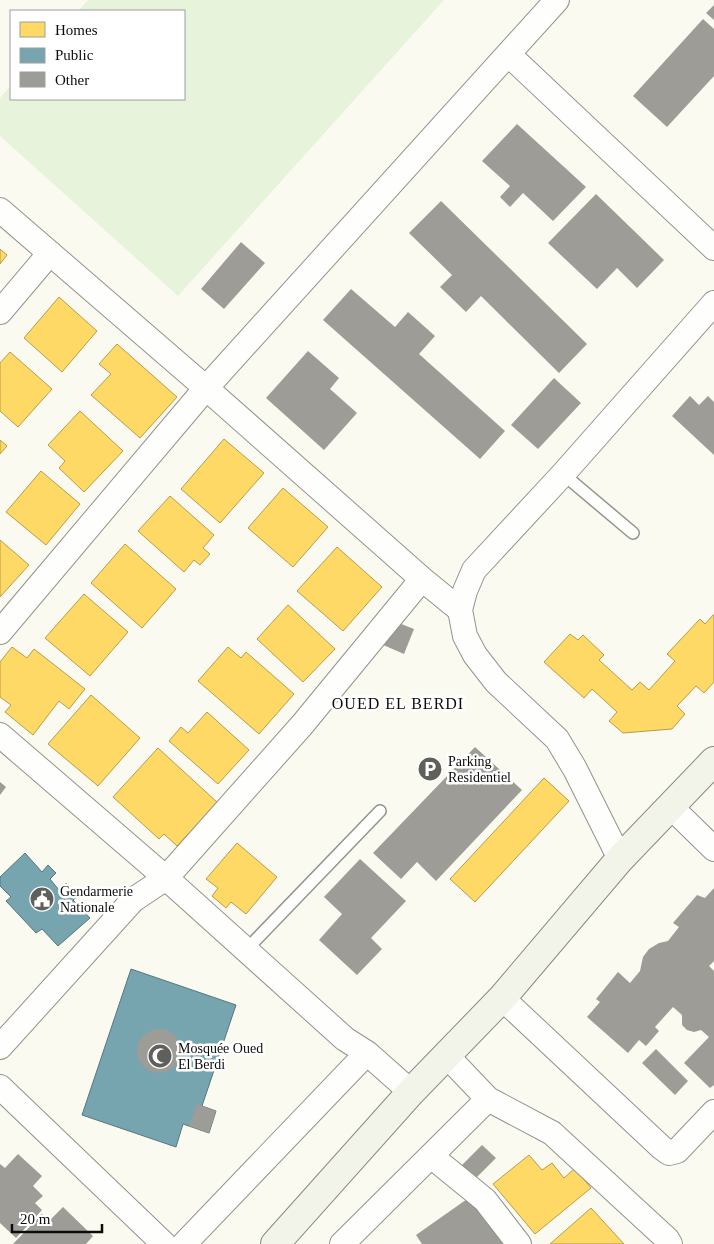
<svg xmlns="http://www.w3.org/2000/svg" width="714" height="1244" viewBox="0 0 714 1244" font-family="'Times New Roman',serif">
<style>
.pitch{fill:#e8f3dc}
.homes{fill:#ffd966;stroke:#b69c4b}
.public{fill:#76a5af;stroke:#56777e}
.building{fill:#9d9c97}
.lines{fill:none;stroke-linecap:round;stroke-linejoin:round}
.service-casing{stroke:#93938f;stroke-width:14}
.minor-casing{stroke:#93938f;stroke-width:26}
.secondary-casing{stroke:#8a8a86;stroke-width:30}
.service{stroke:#fefefd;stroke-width:11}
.minor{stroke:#fefefd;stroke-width:24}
.secondary{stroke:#f3f4e9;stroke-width:28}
.labels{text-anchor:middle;stroke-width:5;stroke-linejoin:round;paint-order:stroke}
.poi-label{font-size:14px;fill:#0c0c0c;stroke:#fff;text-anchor:start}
.quarter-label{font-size:16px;letter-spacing:1px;fill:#0c0c0c;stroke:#fff}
</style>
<rect width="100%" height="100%" fill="#fafaf1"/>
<path class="pitch" d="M 88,0 L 444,0 L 178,296 L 0,136 L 0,98 L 11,85 L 11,99 L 184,99 L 184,11 L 78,11 Z"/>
<path class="homes" d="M 0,249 L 7,255 L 0,264 Z
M 59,297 L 97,331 L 62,372 L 24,338 Z
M 117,344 L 177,397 L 140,438 L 91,395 L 111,374 L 99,364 Z
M 10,352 L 52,389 L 18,427 L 0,411 L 0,363 Z
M 80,411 L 123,451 L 84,492 L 59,468 L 65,461 L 48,445 Z
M 224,439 L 264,473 L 220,523 L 181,489 Z
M 0,440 L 7,446 L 0,454 Z
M 41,471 L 80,504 L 46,545 L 6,512 Z
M 283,488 L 328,527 L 293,567 L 248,528 Z
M 170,496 L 214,535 L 203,548 L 210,554 L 200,565 L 194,560 L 184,572 L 138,531 Z
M 0,540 L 29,565 L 0,597 Z
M 125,544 L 176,589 L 142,628 L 91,583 Z
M 337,547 L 382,587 L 343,631 L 297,591 Z
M 84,594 L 128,632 L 90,676 L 45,638 Z
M 288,605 L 335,649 L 303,682 L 257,639 Z
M 714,614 L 714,682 L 704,693 L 696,686 L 677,706 L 685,714 L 672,729 L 623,733 L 609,721 L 617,712 L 592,689 L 584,698 L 544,662 L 570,634 L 578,640 L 583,635 L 604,655 L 599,660 L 632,690 L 640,682 L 649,690 L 675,661 L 667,654 L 700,619 L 705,624 Z
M 12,647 L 27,658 L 34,649 L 85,689 L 69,709 L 59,701 L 33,735 L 5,712 L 11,705 L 0,697 L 0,662 Z
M 228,647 L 241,658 L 246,652 L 294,694 L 259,734 L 198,681 Z
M 91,695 L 140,738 L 98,786 L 48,744 Z
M 207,712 L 249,750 L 218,784 L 169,741 L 181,727 L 188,733 Z
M 158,748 L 218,803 L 177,846 L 164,834 L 159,839 L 113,797 Z
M 544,778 L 569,801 L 475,902 L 450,879 Z
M 237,843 L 277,877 L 246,914 L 231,902 L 226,908 L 212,896 L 218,888 L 206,879 Z
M 529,1155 L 542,1170 L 552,1163 L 564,1178 L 575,1168 L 591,1188 L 535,1234 L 493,1184 Z
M 591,1208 L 624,1244 L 550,1244 Z"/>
<path class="public" d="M 25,853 L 42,872 L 48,865 L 56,873 L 50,879 L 59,890 L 66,883 L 78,896 L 73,900 L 90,918 L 58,946 L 42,929 L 36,933 L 6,901 L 11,897 L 0,886 L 0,877 Z
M 131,969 L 236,1005 L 202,1106 L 216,1111 L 209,1133 L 183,1124 L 176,1147 L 82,1115 Z"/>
<path class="building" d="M 714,5 L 714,20 L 706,13 Z
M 703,19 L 714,29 L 714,76 L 667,127 L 633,96 Z
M 517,124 L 586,187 L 553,221 L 523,193 L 510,207 L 500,197 L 510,186 L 482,161 Z
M 596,194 L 664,260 L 637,288 L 617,268 L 597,289 L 548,243 Z
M 441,201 L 587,344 L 559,373 L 481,296 L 466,312 L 440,287 L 452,275 L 409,233 Z
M 241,242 L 265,263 L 224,309 L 201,289 Z
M 351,289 L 395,327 L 408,312 L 435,336 L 419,354 L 505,431 L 480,459 L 323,320 Z
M 308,351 L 339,378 L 330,389 L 357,413 L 324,450 L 266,398 Z
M 554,378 L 581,403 L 538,449 L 511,425 Z
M 690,396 L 699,405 L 708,396 L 714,402 L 714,455 L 672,416 Z
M 391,620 L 414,629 L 404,654 L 381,644 Z
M 475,747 L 522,790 L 436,881 L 417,862 L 401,879 L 373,853 Z
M 0,782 L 6,787 L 0,795 Z
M 360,859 L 406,901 L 371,938 L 382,949 L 357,975 L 319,940 L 342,914 L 324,897 Z
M 714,888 L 714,961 L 709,966 L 714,971 L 714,1085 L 710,1088 L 684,1063 L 709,1037 L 701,1030 L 694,1032 L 687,1030 L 682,1025 L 682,1015 L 673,1007 L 655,1027 L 659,1031 L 646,1046 L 639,1040 L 628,1053 L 587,1017 L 600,1002 L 596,999 L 618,972 L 630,983 L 640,971 L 643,957 L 649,949 L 659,943 L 668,941 L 679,927 L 673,923 L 697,895 L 705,898 Z
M137 1051a22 22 0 1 1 44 0a22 22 0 1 1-44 0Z
M 656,1049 L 688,1081 L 675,1095 L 642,1063 Z
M 197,1104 L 216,1111 L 209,1133 L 189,1126 Z
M 482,1145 L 496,1158 L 473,1181 L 460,1167 Z
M 18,1154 L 42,1176 L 33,1186 L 43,1196 L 35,1203 L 42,1210 L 16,1238 L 0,1223 L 0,1164 L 5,1168 Z
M 470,1197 L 503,1244 L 422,1244 L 416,1235 Z
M 63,1207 L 93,1236 L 86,1244 L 13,1244 L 42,1214 L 49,1221 Z"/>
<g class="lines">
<defs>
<path id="service" d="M 563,474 L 633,533
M 246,950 L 380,811"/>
<path id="minor" d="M 508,54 L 714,248
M 0,210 L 206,388 L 422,579 L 460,610
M 0,312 L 50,253
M 0,632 L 206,388 L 557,0
M 0,735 L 166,878 L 345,1039 L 367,1053 L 411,1092
M 671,807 L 714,849
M 620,859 L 575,769 L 557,739 L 496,682 L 475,655 L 465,636 L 460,610 L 465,591 L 474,570 L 563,474 L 714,303
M 502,998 L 662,1148 L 669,1153 L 677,1151 L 714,1112
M 0,1047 L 133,900 L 166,878 L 302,725 L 422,579
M 0,1087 L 164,1244
M 488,1099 L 552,1133 L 667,1239 L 670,1244
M 431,1156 L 485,1200 L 519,1244
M 184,1244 L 367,1053
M 342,1244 L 488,1099 L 447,1056"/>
<path id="secondary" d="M 275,1244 L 411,1092 L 502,998 L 620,859 L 714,761"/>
</defs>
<use href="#service" class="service-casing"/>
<use href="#minor" class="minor-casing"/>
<use href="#secondary" class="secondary-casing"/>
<use href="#service" class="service"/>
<use href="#minor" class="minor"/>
<use href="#secondary" class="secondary"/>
</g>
<defs>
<symbol id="parking-disc" viewBox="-11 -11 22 22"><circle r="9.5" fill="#5f5f5c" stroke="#fff"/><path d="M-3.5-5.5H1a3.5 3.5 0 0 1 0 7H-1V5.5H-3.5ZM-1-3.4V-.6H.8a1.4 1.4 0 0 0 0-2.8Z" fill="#fff"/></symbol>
<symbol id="civic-disc" viewBox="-11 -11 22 22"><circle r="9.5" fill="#5f5f5c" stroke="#fff"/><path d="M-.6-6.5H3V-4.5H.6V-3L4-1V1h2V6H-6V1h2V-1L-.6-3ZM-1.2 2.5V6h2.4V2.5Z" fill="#fff"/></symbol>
<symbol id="mosque-disc" viewBox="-11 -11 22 22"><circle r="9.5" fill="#5f5f5c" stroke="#fff"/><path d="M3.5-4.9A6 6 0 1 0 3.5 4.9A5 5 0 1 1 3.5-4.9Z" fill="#fff"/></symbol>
</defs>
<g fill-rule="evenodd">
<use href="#parking-disc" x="416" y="755" width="28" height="28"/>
<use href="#civic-disc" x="28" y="885" width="28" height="28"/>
<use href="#mosque-disc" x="146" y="1042" width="28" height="28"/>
</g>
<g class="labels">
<g class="poi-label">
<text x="448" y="766">Parking<tspan x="448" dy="16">Residentiel</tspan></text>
<text x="60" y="896">Gendarmerie<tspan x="60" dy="16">Nationale</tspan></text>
<text x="178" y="1053">Mosquée Oued<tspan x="178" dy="16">El Berdi</tspan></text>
</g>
<g class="quarter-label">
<text x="398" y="709">OUED EL BERDI</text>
</g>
</g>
<rect x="10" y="10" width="175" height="90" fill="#ffffff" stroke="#9e9e9e"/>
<rect x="20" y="22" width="25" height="15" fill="#ffd966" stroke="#9e9e9e"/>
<text x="55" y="35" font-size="15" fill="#0c0c0c">Homes</text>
<rect x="20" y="48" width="25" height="15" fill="#76a5af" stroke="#9e9e9e"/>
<text x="55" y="60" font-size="15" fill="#0c0c0c">Public</text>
<rect x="20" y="72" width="25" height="15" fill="#9d9c97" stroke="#9e9e9e"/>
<text x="55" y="85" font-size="15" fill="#0c0c0c">Other</text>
<path d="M12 1224v8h90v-8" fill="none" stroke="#0c0c0c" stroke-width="2.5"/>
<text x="20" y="1224" font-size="15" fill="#0c0c0c" stroke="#ffffff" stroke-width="4" paint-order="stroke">20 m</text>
</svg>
